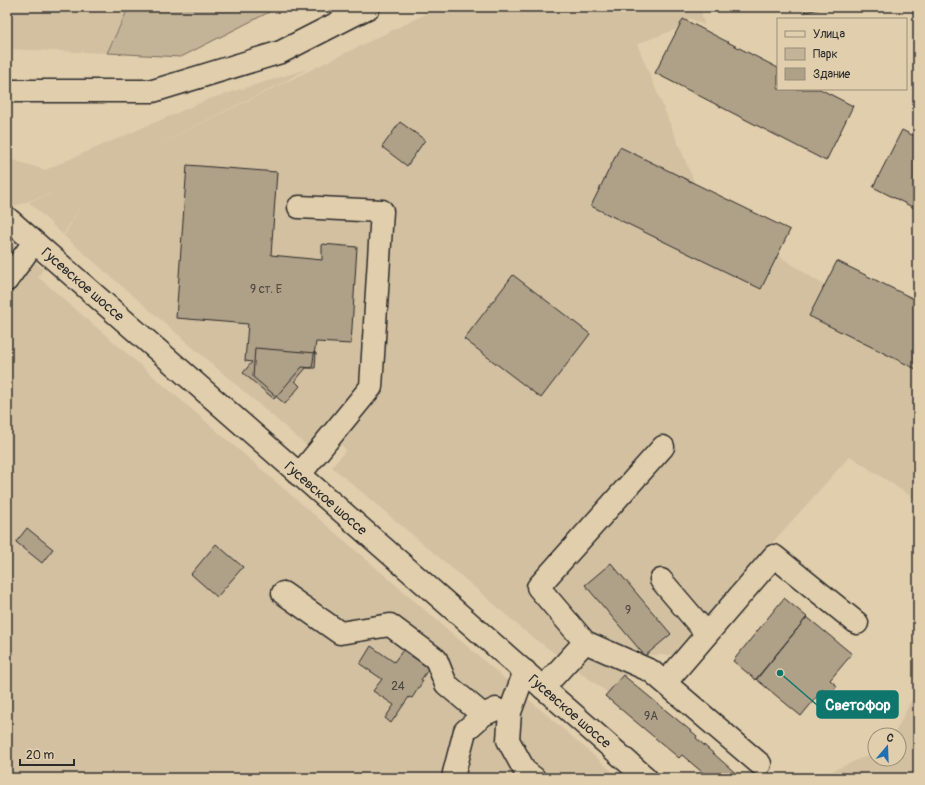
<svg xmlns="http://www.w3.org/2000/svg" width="925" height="785" viewBox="0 0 925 785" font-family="Pangolin,sans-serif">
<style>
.built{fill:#d2c0a1}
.green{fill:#c3b397;stroke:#776f61}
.building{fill:#afa088;stroke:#2b2b2b}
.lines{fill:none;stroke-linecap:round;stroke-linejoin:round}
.minor-casing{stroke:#2b2b2b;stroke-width:25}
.highway-casing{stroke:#2b2b2b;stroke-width:25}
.minor{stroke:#e1ceac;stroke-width:22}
.highway{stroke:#e1ceac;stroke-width:22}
.labels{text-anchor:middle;stroke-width:4;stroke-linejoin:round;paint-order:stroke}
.number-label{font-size:12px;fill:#4c4842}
.street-label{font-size:14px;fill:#2b2b2b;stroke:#e1ceac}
.leader{fill:none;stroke:#0f766e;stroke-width:1.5}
.callout-dot{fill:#0f766e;stroke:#e1ceac;stroke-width:1.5}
.callout{fill:#0f766e;stroke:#0f766e;stroke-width:1.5}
.callout-label{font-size:15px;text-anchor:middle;font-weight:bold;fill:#fff}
</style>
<rect width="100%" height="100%" fill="#e1ceac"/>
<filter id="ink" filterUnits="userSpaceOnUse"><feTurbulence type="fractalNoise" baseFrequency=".025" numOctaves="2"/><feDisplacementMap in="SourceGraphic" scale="8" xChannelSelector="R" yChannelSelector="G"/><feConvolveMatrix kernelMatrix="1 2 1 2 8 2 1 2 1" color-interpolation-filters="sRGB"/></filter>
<g filter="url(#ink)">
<path class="built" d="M 7,7 L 129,7 L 107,53 L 7,49 Z
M 440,7 L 700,7 L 704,25 L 690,18 L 685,26 L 637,44 L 705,208 L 918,346 L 918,501 L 850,456 L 672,655 L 649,655 L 630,673 L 611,695 L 523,630 L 486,597 L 332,467 L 346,450 L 332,435 L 314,452 L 64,236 L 81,205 L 63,235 L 29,202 L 60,190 L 112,166 L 60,190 L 9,208 L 7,206 L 7,158 L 45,170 L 209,99 L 307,69 L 282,83 L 134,156 Z
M 7,236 L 43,269 L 38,277 L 620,778 L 7,778 Z
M 918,687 L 918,778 L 817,778 L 875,752 L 875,759 L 899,759 L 899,735 L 894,735 Z"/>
<path class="green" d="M 129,7 L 279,7 L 181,57 L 107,53 Z"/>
<path class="building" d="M 804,7 L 828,7 L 805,12 Z
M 683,19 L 778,68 L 778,89 L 820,89 L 853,106 L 826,161 L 655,73 Z
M 400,122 L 425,140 L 407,166 L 382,147 Z
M 902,130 L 918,138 L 918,210 L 873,187 Z
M 620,147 L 790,230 L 761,289 L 591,206 Z
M 187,165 L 277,172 L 271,255 L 322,260 L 322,244 L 357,247 L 351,344 L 316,342 L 312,368 L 302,367 L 274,399 L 243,373 L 252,362 L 245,361 L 248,324 L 176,318 Z
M 837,261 L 918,301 L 918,370 L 809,316 Z
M 513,275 L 590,334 L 541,398 L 464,339 Z
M 255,348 L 316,353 L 315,368 L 306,368 L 295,381 L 300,386 L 285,404 L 253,377 Z
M 27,528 L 53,549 L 42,563 L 16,542 Z
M 216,544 L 243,567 L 217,597 L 191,574 Z
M 611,563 L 671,634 L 645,656 L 585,585 Z
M 784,598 L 807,617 L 756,680 L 733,661 Z
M 807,617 L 852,654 L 830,680 L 837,686 L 830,695 L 823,689 L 801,716 L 756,679 Z
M 371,646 L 394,662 L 403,650 L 429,668 L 421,680 L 423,681 L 412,698 L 409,697 L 391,723 L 385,718 L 394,705 L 373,691 L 382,679 L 360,664 Z
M 623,675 L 697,736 L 696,738 L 741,778 L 709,778 L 682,755 L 679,758 L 605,696 Z"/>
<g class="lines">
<defs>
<path id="minor" d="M 7,91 L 153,91 L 281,52 L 369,7
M 299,207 L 382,211 L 371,387 L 299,475
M 7,280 L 34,242
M 661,580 L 707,634
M 283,593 L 340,633 L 390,625 L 436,659 L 446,684 L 483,715
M 585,642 L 538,587 L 663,447
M 525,671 L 510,712 L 508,740 L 525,771 L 534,778
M 665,683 L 774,556 L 857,623
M 543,688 L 585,642 L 651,671 L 760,764
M 456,778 L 454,773 L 465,731 L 483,715 L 496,709"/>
<path id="highway" d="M 7,218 L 646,778"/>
</defs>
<use href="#minor" class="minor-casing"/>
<use href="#highway" class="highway-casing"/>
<use href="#minor" class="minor"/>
<use href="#highway" class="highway"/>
</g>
</g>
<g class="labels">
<g class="number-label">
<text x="266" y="293">9 ст. Е</text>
<text x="628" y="614">9</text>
<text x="398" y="690">24</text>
<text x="651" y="720">9А</text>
</g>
<g class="street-label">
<text transform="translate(83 284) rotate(41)" y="5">Гусевское шоссе</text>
<text transform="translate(326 498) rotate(41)" y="5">Гусевское шоссе</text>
<text transform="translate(570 711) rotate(41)" y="5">Гусевское шоссе</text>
</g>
</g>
<path class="leader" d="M780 673L817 705"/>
<circle class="callout-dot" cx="780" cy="673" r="4"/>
<rect class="callout" x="817" y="691" width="81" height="27" rx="4"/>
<g class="callout-label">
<text x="858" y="710">Светофор</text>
</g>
<rect width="925" height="785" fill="none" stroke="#e1ceac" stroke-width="24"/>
<rect x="12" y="12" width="901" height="761" fill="none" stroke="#2b2b2b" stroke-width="1.5" filter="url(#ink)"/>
<rect x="777" y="18" width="130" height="72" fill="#e1ceac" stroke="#988d78"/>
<rect x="785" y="31" width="20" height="6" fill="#e1ceac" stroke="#988d78"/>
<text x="813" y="38" font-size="12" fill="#2b2b2b">Улица</text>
<rect x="785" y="48" width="20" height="12" fill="#c3b397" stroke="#988d78"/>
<text x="813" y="58" font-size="12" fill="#2b2b2b">Парк</text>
<rect x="785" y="68" width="20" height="12" fill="#afa088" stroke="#988d78"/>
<text x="813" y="78" font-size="12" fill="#2b2b2b">Здание</text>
<g transform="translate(887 747) rotate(19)"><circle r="19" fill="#e1ceac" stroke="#988d78"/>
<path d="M0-3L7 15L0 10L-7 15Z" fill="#1f6fb2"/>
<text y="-6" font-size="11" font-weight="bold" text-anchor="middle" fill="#2b2b2b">С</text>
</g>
<path d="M20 759v6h54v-6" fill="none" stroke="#2b2b2b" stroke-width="2"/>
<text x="26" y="759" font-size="12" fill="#2b2b2b" stroke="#e1ceac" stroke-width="3" paint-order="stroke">20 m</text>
</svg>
